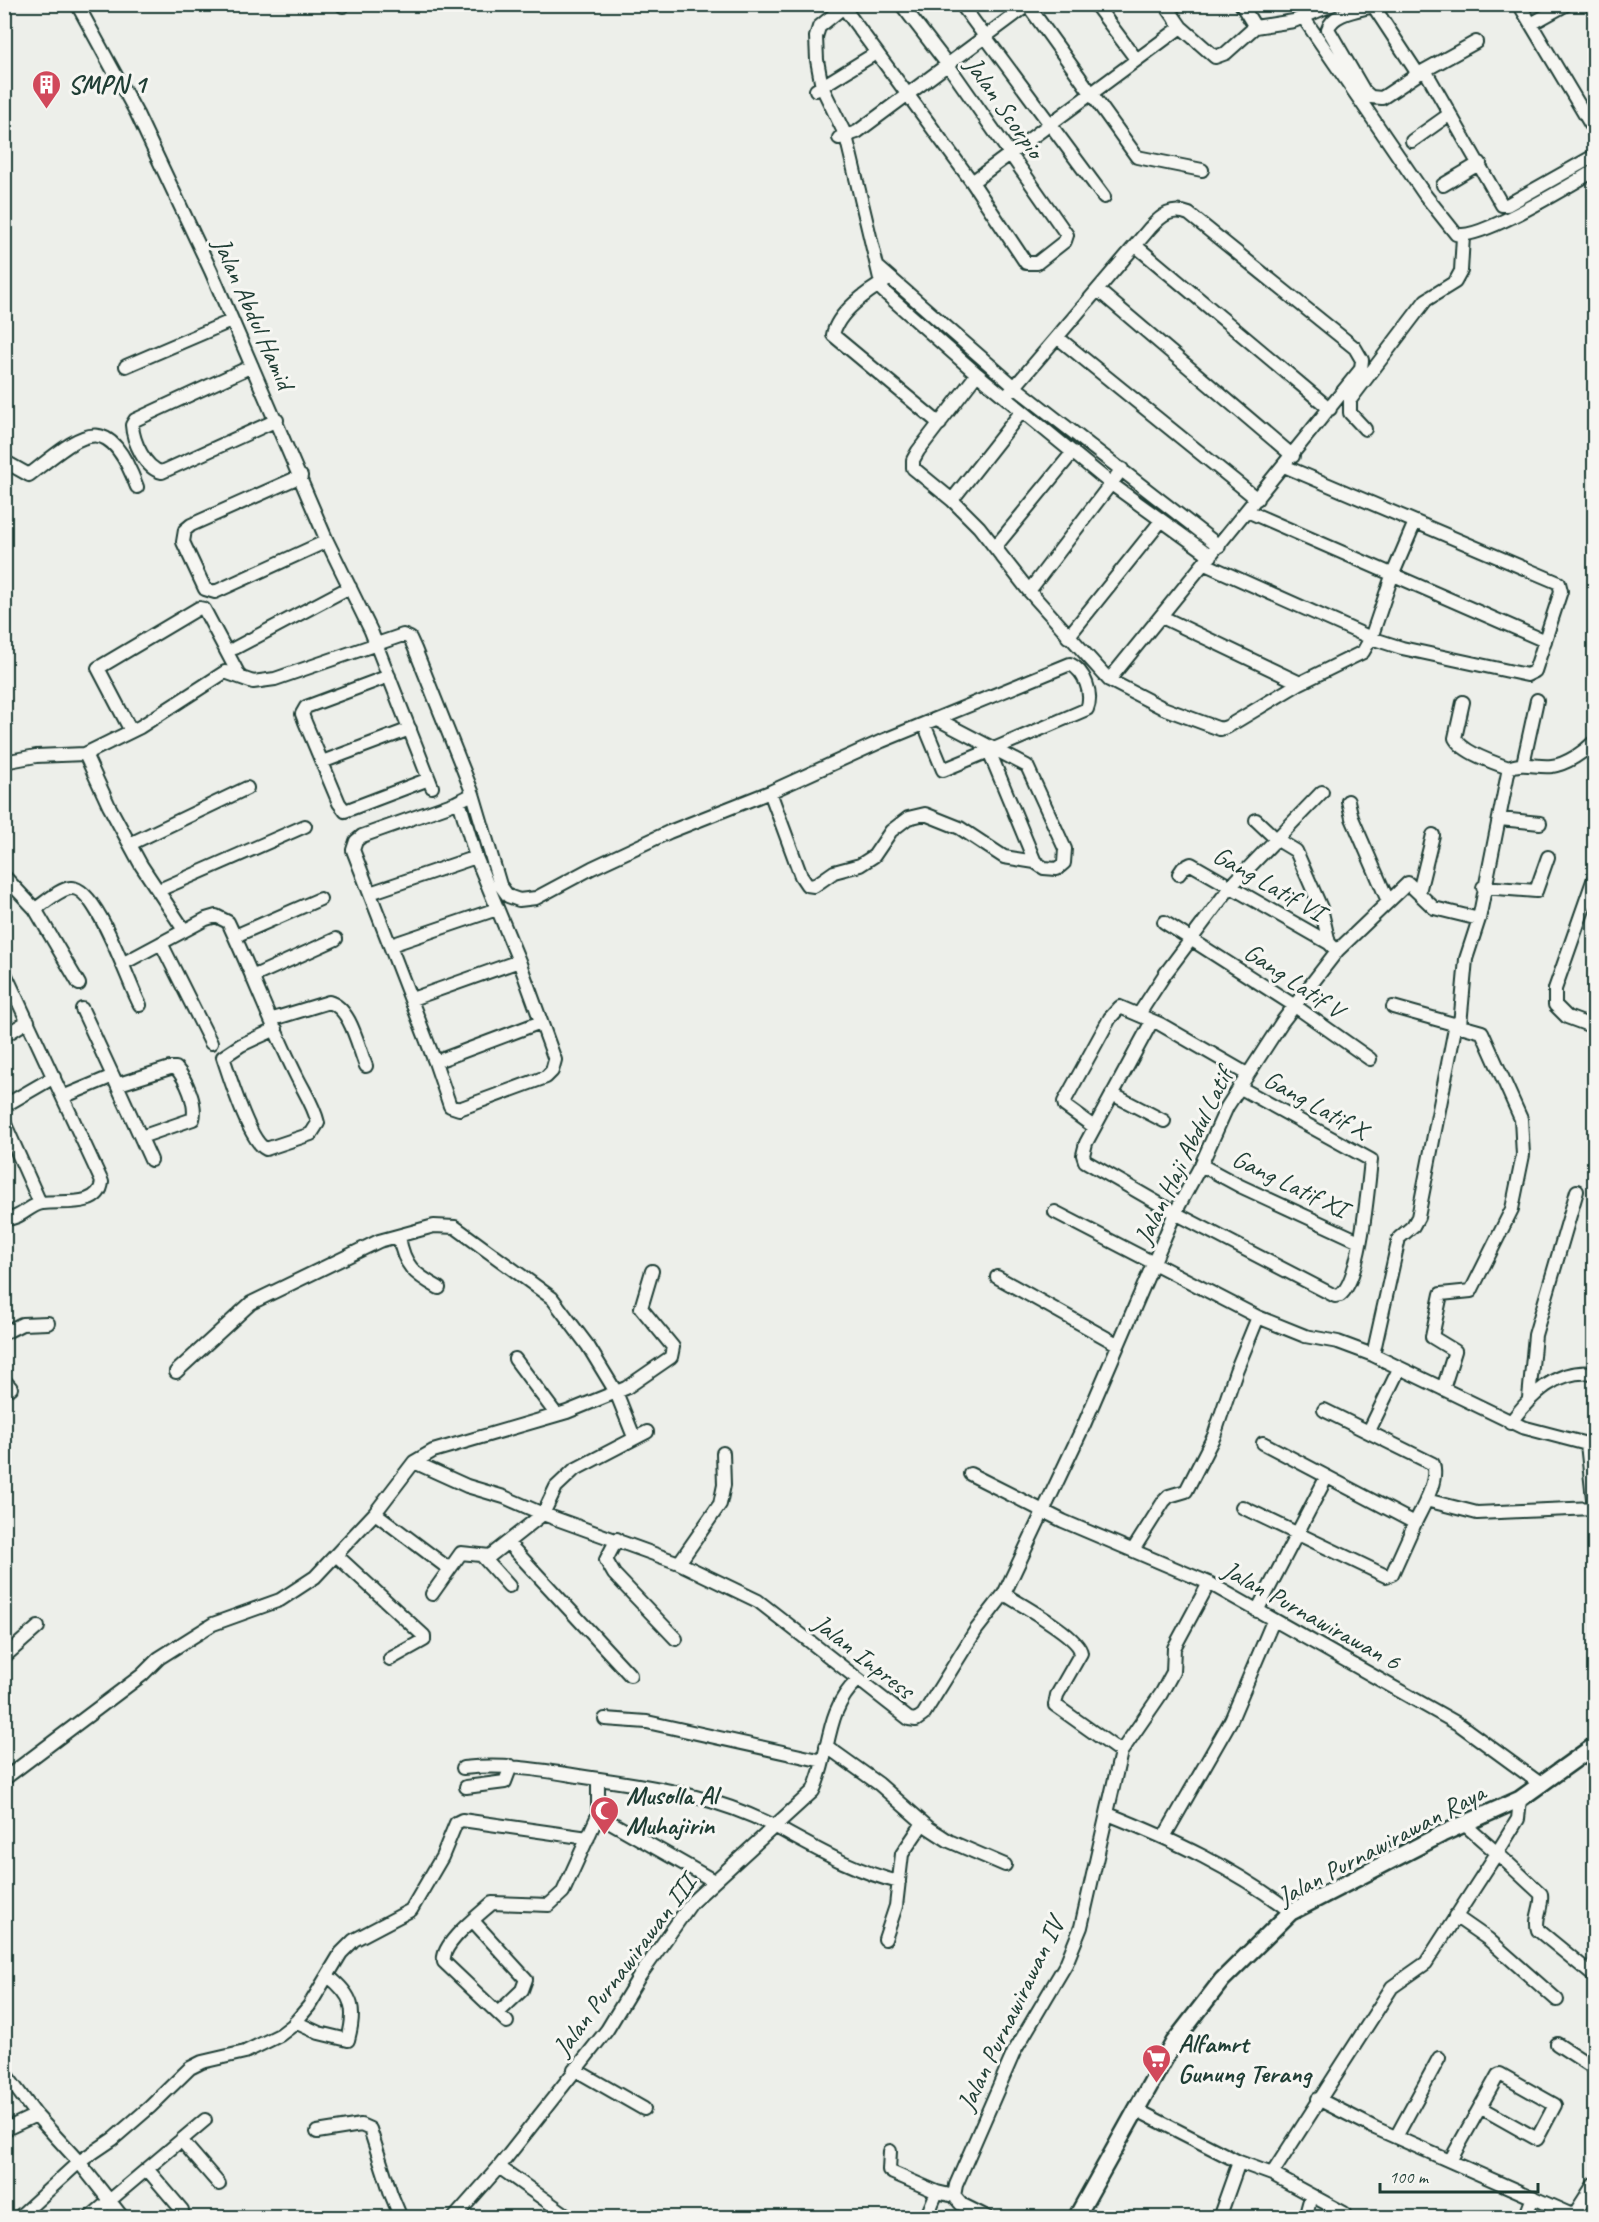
<svg xmlns="http://www.w3.org/2000/svg" width="1599" height="2222" viewBox="0 0 1599 2222" font-family="Caveat,sans-serif">
<style>
.lines{fill:none;stroke-linecap:round;stroke-linejoin:round}
.minor-casing{stroke:#1f3d34;stroke-width:16}
.tertiary-casing{stroke:#1f3d34;stroke-width:20}
.minor{stroke:#f6f6f2;stroke-width:12}
.tertiary{stroke:#f6f6f2;stroke-width:15}
.labels{text-anchor:middle;stroke-width:6;stroke-linejoin:round;paint-order:stroke}
.poi-label{font-size:26px;font-weight:bold;fill:#1f3d34;stroke:#f6f6f2;text-anchor:start}
.street-label{font-size:26px;fill:#1f3d34;stroke:#f6f6f2}
</style>
<rect width="100%" height="100%" fill="#edefea"/>
<filter id="ink" filterUnits="userSpaceOnUse"><feTurbulence type="fractalNoise" baseFrequency=".0167" numOctaves="2"/><feDisplacementMap in="SourceGraphic" scale="12" xChannelSelector="R" yChannelSelector="G"/><feConvolveMatrix kernelMatrix="1 2 1 2 8 2 1 2 1" color-interpolation-filters="sRGB"/></filter>
<g filter="url(#ink)">
<g class="lines">
<defs>
<path id="minor" d="M 77,4 L 137,114 L 211,271 L 327,541 L 371,631 L 432,787
M 341,4 L 343,6
M 841,4 L 972,182 L 1026,263 L 1037,263 L 1065,241 L 1067,235 L 948,65 L 901,4
M 847,4 L 819,27 L 816,37 L 817,60 L 822,87 L 846,136 L 883,291 L 977,374 L 1110,483 L 1211,556
M 961,4 L 1104,197
M 1027,4 L 1137,157 L 1202,170
M 1095,4 L 1136,59
M 1165,4 L 1181,27 L 1215,57 L 1226,53 L 1255,27 L 1294,21 L 1334,4
M 1241,4 L 1255,27
M 1380,4 C 1364,10 1333,11 1328,29 L 1364,91 L 1371,97 L 1382,98 L 1418,74 L 1476,42
M 1519,4 L 1594,130
M 1591,4 L 1594,9
M 1374,7 L 1418,74
M 1303,17 L 1425,195 L 1456,234 C 1478,242 1571,184 1594,171
M 1531,24 L 1567,4
M 1426,72 L 1502,205 L 1507,205 L 1594,156
M 816,90 L 876,53
M 839,138 L 857,132 L 1029,4
M 1412,141 L 1450,114
M 972,182 L 1181,27
M 1443,185 L 1480,163
M 1136,246 L 1330,409
M 879,268 L 1015,387 L 1219,546
M 886,281 C 868,291 837,313 833,335 L 940,424
M 1099,291 L 1293,456
M 1057,337 L 1257,499
M 126,366 L 231,321
M 252,366 L 135,420 L 132,425 C 133,441 145,469 162,472 L 277,420
M 977,374 L 918,451 L 913,460 L 913,468 L 952,500 L 979,527 L 1029,591 L 1109,680 L 1163,708 L 1220,729 L 1227,727 L 1300,683 L 1363,652 L 1371,638 L 1392,576 L 1415,522
M 1006,397 L 1150,228 C 1162,215 1172,207 1189,214 L 1355,348 L 1362,360 L 1361,369 L 1109,680
M 1365,429 L 1350,413 L 1350,400 L 1426,300 L 1455,282 L 1461,271 L 1463,236
M 4,461 L 29,475 C 82,434 107,407 137,487
M 301,476 L 191,525 L 185,530 L 183,542 L 205,589 L 215,592 L 327,541
M 952,500 L 1022,411
M 1247,511 L 1545,641
M 996,546 L 1073,452
M 1205,564 L 1371,638 L 1402,648 L 1527,675 L 1535,671 L 1561,591 L 1559,583 L 1284,466
M 1029,591 L 1122,469
M 1162,617 L 1300,683
M 1068,637 L 1161,521
M 235,648 L 350,587
M 389,676 L 306,707 L 302,714 L 305,722 L 339,803 L 345,811 L 429,779
M 1463,702 L 1455,738 C 1462,752 1494,763 1509,768
M 924,724 L 943,770 L 989,751
M 131,731 L 98,668 L 199,608 L 204,609 L 240,677
M 85,754 L 140,727 L 225,672 L 253,682 L 275,679 L 403,635 L 410,638 L 415,649 L 473,794 L 500,885 L 508,896 L 519,900 L 536,898 L 592,868 L 669,832 L 770,792 L 882,741 L 1070,664 C 1085,671 1093,694 1087,709 L 989,751 L 1035,862
M 4,762 L 36,756 L 85,754 L 109,806 L 141,865 L 184,930
M 322,762 L 410,729
M 1523,764 L 1537,700
M 770,792 L 801,876 L 807,885 L 814,886 L 834,872 L 860,865 L 874,856 L 891,831 L 908,818 L 925,814 L 960,828 L 1004,857 L 1035,862 L 1044,868 L 1057,869 L 1064,863 L 1065,849 L 1027,766 L 937,719
M 473,794 L 455,803 L 362,836 L 356,841 L 353,850 L 435,1062 L 541,1022
M 1348,801 L 1352,818 L 1388,901
M 1500,819 L 1540,823
M 1256,820 L 1276,839 L 1296,851 L 1321,908 L 1329,943
M 130,844 L 247,788
M 1179,874 L 1183,868 L 1191,864 L 1329,943 L 1337,951
M 4,876 L 35,909 L 79,984
M 1594,878 L 1555,989 L 1555,1005 L 1567,1017 L 1594,1027
M 1483,887 L 1536,891 L 1548,857
M 159,890 L 305,826
M 1419,892 L 1433,835
M 370,893 L 476,857
M 35,909 C 45,903 59,889 71,888 C 97,886 128,983 140,1005
M 1164,922 L 1295,1006 L 1370,1059
M 235,936 L 320,899
M 161,943 L 211,1043
M 391,945 L 497,909
M 122,964 L 206,919 L 216,916 L 228,922 C 252,973 272,1027 297,1077 C 305,1093 314,1106 318,1123 L 311,1134 L 266,1149 C 250,1143 229,1075 223,1057 L 241,1045 L 276,1029
M 4,971 L 102,1182 C 99,1209 61,1200 42,1203 C 29,1205 20,1220 4,1219
M 252,977 L 336,939
M 412,999 L 519,961
M 1393,1007 L 1482,1032 L 1521,1119 L 1523,1155 L 1512,1209 L 1471,1291 L 1441,1294 L 1432,1337 L 1455,1351 L 1443,1389
M 82,1009 L 113,1076
M 1139,1014 L 1165,974 L 1231,886 L 1322,792
M 273,1019 L 329,1002 C 351,1008 358,1047 366,1066
M 1152,1021 L 1086,1143 L 1083,1155 L 1085,1161 L 1175,1213 L 1335,1296 L 1340,1295 C 1361,1280 1368,1187 1371,1160 L 1239,1087
M 1460,1025 L 1466,959 L 1479,919 L 1509,768 C 1523,761 1537,768 1552,766 C 1567,764 1584,752 1594,742
M 4,1036 L 28,1021
M 435,1062 L 450,1106 L 459,1109 L 546,1077 L 552,1071 L 555,1060 L 519,961 L 476,857 L 459,801
M 119,1084 L 170,1068 L 176,1068 C 186,1079 197,1104 193,1119 L 141,1137
M 1112,1094 L 1164,1121
M 65,1096 L 113,1076 L 151,1160
M 4,1106 L 54,1077
M 4,1122 L 40,1203
M 1094,1127 L 1065,1106 L 1064,1102 L 1110,1018 L 1120,1007 L 1160,1024 L 1247,1074
M 1201,1165 L 1240,1186 L 1359,1241
M 1055,1212 L 1258,1317 L 1305,1336 L 1338,1342 L 1373,1355 L 1522,1427 L 1587,1444 L 1594,1442
M 399,1237 C 404,1266 414,1274 439,1288
M 997,1277 L 1117,1344
M 4,1333 L 22,1324 L 48,1323
M 1373,1355 L 1399,1238 L 1413,1226 L 1418,1217 L 1456,1023
M 515,1359 L 556,1414
M 176,1372 L 251,1303 L 379,1241 L 434,1226 L 455,1227 L 552,1298 L 588,1346 L 616,1392 L 634,1437
M 4,1380 L 11,1388
M 1529,1398 L 1535,1335 L 1577,1191
M 1510,1423 C 1532,1394 1556,1369 1594,1373
M 1369,1431 L 1399,1369
M 1263,1443 L 1415,1523 C 1422,1508 1439,1481 1433,1464 L 1324,1410
M 1587,1444 L 1594,1508
M 414,1462 L 467,1486 L 504,1497 L 543,1514 L 679,1563 L 758,1601 L 909,1719 L 916,1720 L 923,1715 L 976,1630 L 1004,1594 L 1083,1427 L 1175,1213 L 1201,1165 L 1227,1107 L 1282,1022 L 1337,951 L 1408,883 L 1434,908 L 1479,919
M 970,1474 L 1063,1521 L 1209,1583 L 1460,1725 L 1542,1785
M 1426,1500 L 1477,1513 L 1594,1508
M 1242,1507 L 1386,1576 L 1392,1574 L 1415,1523
M 375,1513 L 448,1568
M 617,1539 L 606,1560 L 614,1574 L 676,1639
M 508,1543 L 630,1675
M 1133,1550 L 1164,1501 L 1169,1496 L 1186,1491 L 1214,1436 L 1236,1371 L 1258,1317
M 336,1555 L 424,1636 L 424,1640 L 390,1659
M 483,1557 L 509,1586
M 679,1563 L 720,1504 L 724,1485 L 723,1453
M 432,1594 L 461,1553 L 490,1556 L 543,1514 L 556,1487 L 574,1470 L 647,1432
M 1004,1594 C 1020,1604 1079,1636 1081,1653 L 1057,1695 L 1055,1705 L 1121,1752
M 1257,1611 L 1326,1478
M 4,1657 L 38,1627
M 605,1719 L 647,1722 L 823,1761
M 826,1746 L 879,1784 L 929,1828 L 949,1841 L 1005,1865
M 463,1768 C 514,1763 549,1772 599,1779 C 662,1788 716,1797 774,1826 C 815,1848 853,1871 899,1882
M 4,1779 L 142,1675 L 159,1658 L 213,1624 L 280,1600 L 315,1577 L 375,1513 L 414,1462 L 433,1451 L 567,1412 L 626,1388 L 671,1357 L 673,1347 L 641,1308 L 652,1271
M 466,1787 L 505,1782 L 511,1766
M 1520,1799 L 1518,1819 L 1497,1853 L 1541,1894 C 1543,1906 1534,1919 1538,1930 L 1594,1976
M 1108,1814 C 1173,1840 1236,1869 1291,1912
M 598,1815 L 714,1881
M 1164,1837 L 1231,1720 L 1273,1621
M 1455,1916 L 1488,1939 L 1557,2000
M 473,1921 L 526,1979 L 522,1990 L 498,2013
M 885,1939 L 896,1906 L 902,1854 L 923,1823
M 295,2022 L 319,2033 L 348,2040 C 356,2010 354,1996 328,1976
M 507,2022 L 444,1962 C 440,1944 479,1915 492,1903 L 549,1905 L 563,1892 L 598,1815 L 598,1779
M 1557,2044 L 1594,2068
M 574,2069 L 644,2109
M 4,2072 L 36,2115 L 79,2162 L 123,2218
M 1318,2099 L 1375,2128 L 1579,2218
M 1135,2109 L 1239,2162 L 1272,2174 L 1392,1987 L 1426,1963 L 1497,1853 L 1464,1824
M 4,2130 L 36,2115
M 317,2132 L 361,2125 L 370,2129 L 391,2194 L 401,2218
M 1396,2137 L 1439,2058
M 181,2140 L 219,2184
M 890,2151 L 889,2170 L 893,2173 L 937,2192 L 954,2196
M 1450,2161 L 1498,2075 L 1500,2074 L 1555,2105 L 1537,2139 L 1480,2107
M 499,2167 L 565,2214
M 147,2169 L 182,2210
M 1272,2174 L 1344,2213 L 1342,2218
M 1574,2215 L 1594,2184
M 18,2218 L 79,2162 L 113,2139 L 150,2107 L 190,2068 L 202,2062 L 245,2052 L 280,2035 L 293,2025 L 309,2006 L 341,1953 L 354,1940 L 411,1910 L 442,1857 L 456,1823 L 462,1820 L 588,1838
M 89,2218 L 205,2120
M 454,2218 L 499,2167 L 607,2030 L 639,1977 L 692,1902 L 813,1791 C 831,1755 824,1711 857,1681
M 926,2218 L 937,2192
M 989,2218 L 961,2204 L 954,2196 L 956,2185 L 1014,2052 L 1066,1964 L 1081,1927 L 1121,1752 L 1161,1694 L 1173,1672 L 1174,1648 L 1209,1583
M 1219,2218 L 1239,2162
M 1305,2218 L 1311,2196
M 1525,2218 L 1533,2197"/>
<path id="tertiary" d="M 1076,2218 L 1174,2042 L 1222,1980 L 1291,1912 L 1442,1834 L 1520,1799 L 1594,1746"/>
</defs>
<use href="#minor" class="minor-casing"/>
<use href="#tertiary" class="tertiary-casing"/>
<use href="#minor" class="minor"/>
<use href="#tertiary" class="tertiary"/>
</g>
</g>
<defs>
<symbol id="building-pin" viewBox="-11 -11 22 30"><path d="M0 17L-7.5 6A9.5 9.5 0 1 1 7.5 6Z" fill="#d1495b" stroke="#f6f6f2"/><path d="M-4-6H4V6H1V3H-1V6H-4ZM-2.5-4.3h1.7v1.8h-1.7ZM.8-4.3h1.7v1.8H.8ZM-2.5-1h1.7V.8h-1.7ZM.8-1h1.7V.8H.8Z" fill="#fff"/></symbol>
<symbol id="mosque-pin" viewBox="-11 -11 22 30"><path d="M0 17L-7.5 6A9.5 9.5 0 1 1 7.5 6Z" fill="#d1495b" stroke="#f6f6f2"/><path d="M3.5-4.9A6 6 0 1 0 3.5 4.9A5 5 0 1 1 3.5-4.9Z" fill="#fff"/></symbol>
<symbol id="supermarket-pin" viewBox="-11 -11 22 30"><path d="M0 17L-7.5 6A9.5 9.5 0 1 1 7.5 6Z" fill="#d1495b" stroke="#f6f6f2"/><path d="M-6-5.5h2.5l.6 2H6L4.5 2H-2.5L-4.4-4H-6ZM-1.5 3.2a1.3 1.3 0 1 0 .1 0ZM3 3.2a1.3 1.3 0 1 0 .1 0Z" fill="#fff"/></symbol>
</defs>
<g fill-rule="evenodd">
<use href="#building-pin" x="30" y="68" width="33" height="45"/>
<use href="#mosque-pin" x="588" y="1794" width="33" height="45"/>
<use href="#supermarket-pin" x="1140" y="2042" width="33" height="45"/>
</g>
<g class="labels">
<g class="poi-label">
<text x="68" y="93">SMPN 1</text>
<text x="626" y="1804">Musolla Al<tspan x="626" dy="30">Muhajirin</tspan></text>
<text x="1178" y="2052">Alfamrt<tspan x="1178" dy="30">Gunung Terang</tspan></text>
</g>
<g class="street-label">
<text transform="translate(1005 107) rotate(55)" y="9">Jalan Scorpio</text>
<text transform="translate(254 313) rotate(66)" y="9">Jalan Abdul Hamid</text>
<text transform="translate(1269 883) rotate(30)" y="9">Gang Latif VI</text>
<text transform="translate(1294 980) rotate(34)" y="9">Gang Latif V</text>
<text transform="translate(1316 1104) rotate(29)" y="9">Gang Latif X</text>
<text transform="translate(1183 1156) rotate(-64)" y="9">Jalan Haji Abdul Latif</text>
<text transform="translate(1290 1183) rotate(26)" y="9">Gang Latif XI</text>
<text transform="translate(1312 1615) rotate(29)" y="9">Jalan Purnawirawan 6</text>
<text transform="translate(864 1656) rotate(38)" y="9">Jalan Inpress</text>
<text transform="translate(1381 1844) rotate(-28)" y="9">Jalan Purnawirawan Raya</text>
<text transform="translate(624 1965) rotate(-53)" y="9">Jalan Purnawirawan III</text>
<text transform="translate(1010 2014) rotate(-64)" y="9">Jalan Purnawirawan IV</text>
</g>
</g>
<rect width="1599" height="2222" fill="none" stroke="#f6f6f2" stroke-width="24"/>
<rect x="12" y="12" width="1575" height="2198" fill="none" stroke="#1f3d34" stroke-width="2" filter="url(#ink)"/>
<path d="M1380 2183v9h158v-9" fill="none" stroke="#1f3d34" stroke-width="3"/>
<text x="1389" y="2183" font-size="18" fill="#1f3d34" stroke="#f6f6f2" stroke-width="4.5" paint-order="stroke">100 m</text>
</svg>
